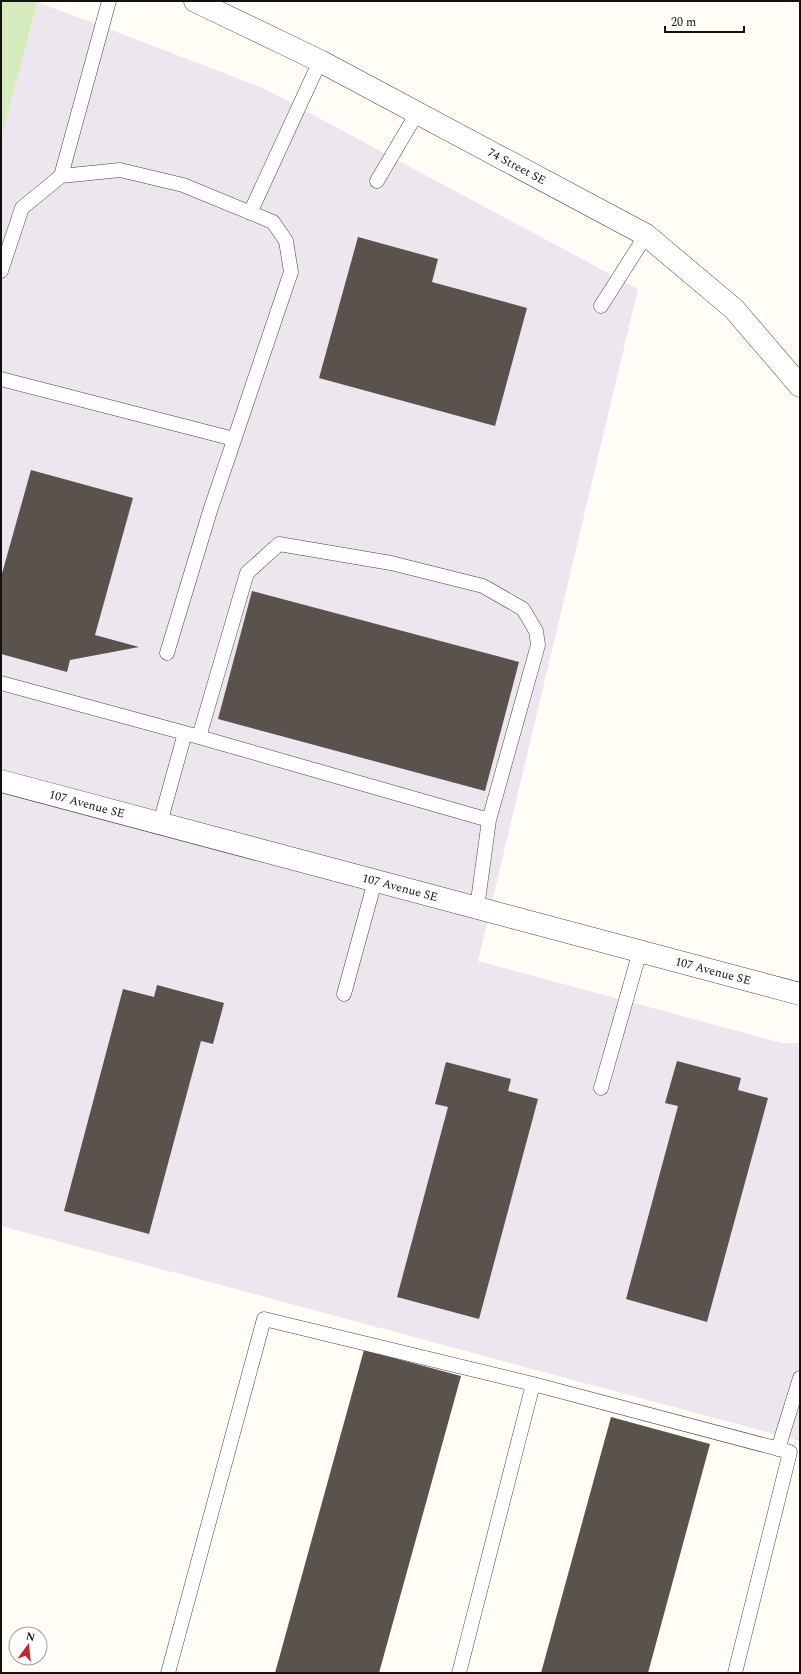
<svg xmlns="http://www.w3.org/2000/svg" width="801" height="1674" viewBox="0 0 801 1674" font-family="Spectral,serif">
<style>
.industrial{fill:#eee6ef}
.green{fill:#d5ebbd}
.building{fill:#5a524d}
.lines{fill:none;stroke-linecap:round;stroke-linejoin:round}
.service-casing{stroke:#444;stroke-width:15}
.minor-casing{stroke:#444;stroke-width:23}
.service{stroke:#fff;stroke-width:14}
.minor{stroke:#fff;stroke-width:22}
.labels{text-anchor:middle;stroke-width:4;stroke-linejoin:round;paint-order:stroke}
.street-label{font-size:12px;fill:#111;stroke:#fff}
</style>
<rect width="100%" height="100%" fill="#fffdf5"/>
<path class="industrial" d="M 38,2 L 263,88 L 638,289 L 478,961 L 782,1043 L 800,1043 L 800,1441 L 1,1226 L 1,139 Z"/>
<path class="green" d="M 1,1 L 38,1 L 1,139 Z"/>
<path class="building" d="M 358,237 L 438,259 L 432,282 L 527,308 L 495,426 L 319,378 Z
M 31,470 L 133,498 L 95,635 L 139,647 L 70,660 L 67,672 L 1,654 L 1,577 Z
M 252,591 L 519,662 L 485,791 L 218,719 Z
M 157,985 L 224,1003 L 213,1044 L 201,1041 L 149,1234 L 64,1211 L 123,989 L 154,997 Z
M 677,1061 L 741,1078 L 738,1090 L 768,1098 L 707,1322 L 626,1299 L 678,1106 L 665,1103 Z
M 446,1062 L 511,1079 L 508,1091 L 538,1099 L 479,1319 L 397,1297 L 448,1107 L 435,1104 Z
M 364,1350 L 461,1376 L 379,1673 L 275,1673 Z
M 611,1417 L 710,1444 L 648,1673 L 541,1673 Z"/>
<g class="lines">
<defs>
<path id="service" d="M 61,176 L 109,1
M 377,181 L 417,113
M 250,213 L 320,61
M 1,271 L 22,208 L 61,176 L 120,170 L 183,185 L 273,222 L 286,241 L 291,272 L 210,511 L 167,653
M 601,306 L 646,235
M 1,379 L 234,439
M 1,683 L 185,733 L 160,823
M 185,733 L 489,820 L 477,908
M 199,737 L 247,573 L 279,544 L 391,563 L 483,586 L 523,609 L 536,631 L 538,645 L 489,820
M 344,994 L 375,881
M 601,1088 L 640,951
M 778,1449 L 800,1378
M 168,1673 L 264,1319 L 533,1384 L 790,1452 L 735,1673
M 459,1673 L 533,1384"/>
<g id="minor">
<path id="s1" d="M 195,1 L 320,61 L 646,235 L 734,309 L 800,386"/>
<path id="s2" d="M 1,781 L 800,994"/>
</g>
</defs>
<use href="#service" class="service-casing"/>
<use href="#minor" class="minor-casing"/>
<use href="#service" class="service"/>
<use href="#minor" class="minor"/>
</g>
<g class="labels">
<g class="street-label">
<text dy="4" stroke="none"><textPath href="#s1" startOffset="362">74 Street SE</textPath></text>
<text dy="4" stroke="none"><textPath href="#s2" startOffset="89">107 Avenue SE</textPath></text>
<text dy="4" stroke="none"><textPath href="#s2" startOffset="413">107 Avenue SE</textPath></text>
<text dy="4" stroke="none"><textPath href="#s2" startOffset="737">107 Avenue SE</textPath></text>
</g>
</g>
<rect width="801" height="1674" fill="none" stroke="#111111" stroke-width="4"/>
<g transform="translate(28 1646) rotate(15)"><circle r="19" fill="#ffffff" stroke="#a0a0a0"/>
<path d="M0-3L7 15L0 10L-7 15Z" fill="#c4262e"/>
<text y="-6" font-size="11" font-weight="bold" text-anchor="middle" fill="#111111">N</text>
</g>
<path d="M665 26v6h79v-6" fill="none" stroke="#111111" stroke-width="2"/>
<text x="671" y="26" font-size="12" fill="#111111" stroke="#ffffff" stroke-width="3" paint-order="stroke">20 m</text>
</svg>
